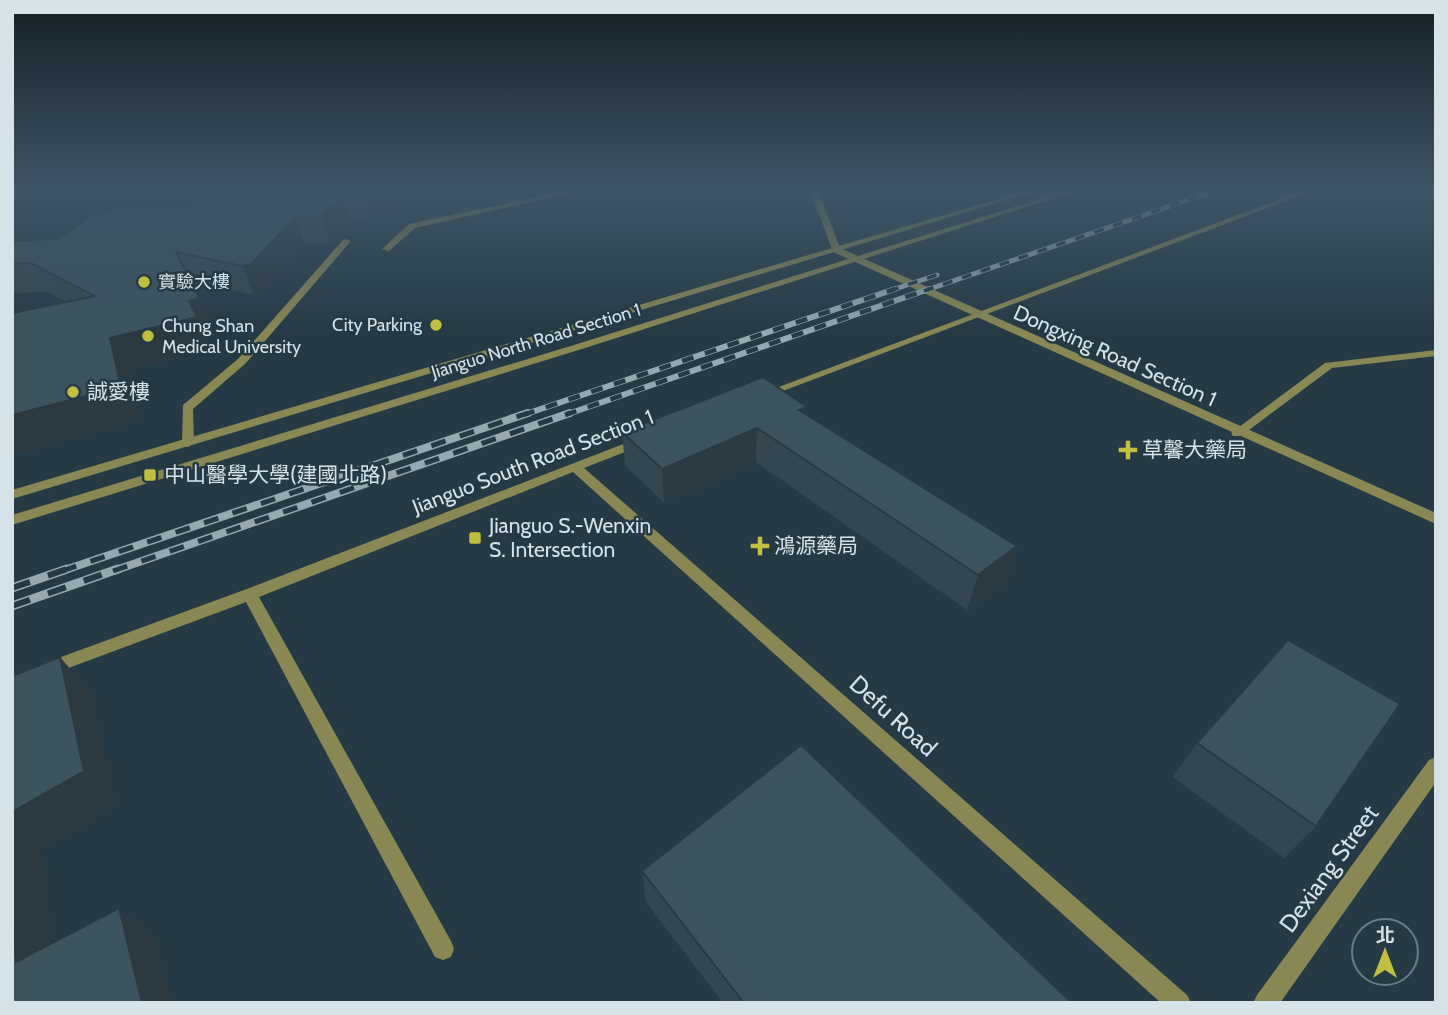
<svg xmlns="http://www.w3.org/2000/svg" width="1448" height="1015" viewBox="0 0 1448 1015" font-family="Cabin,'Noto Sans TC',sans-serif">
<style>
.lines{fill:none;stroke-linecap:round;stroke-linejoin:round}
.service{fill:#898854;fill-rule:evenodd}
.minor{fill:#898854;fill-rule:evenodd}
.tertiary{fill:#898854;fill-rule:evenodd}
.rail-far3-casing{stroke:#98a8af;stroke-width:5}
.rail-far2-casing{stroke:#98a8af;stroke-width:6}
.rail-far1-casing{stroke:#98a8af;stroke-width:8}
.rail-casing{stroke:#98a8af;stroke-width:9}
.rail-far3{stroke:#253a44;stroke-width:3.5;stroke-dasharray:10;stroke-linecap:butt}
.rail-far2{stroke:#253a44;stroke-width:4.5;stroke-dasharray:12;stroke-linecap:butt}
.rail-far1{stroke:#253a44;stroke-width:5;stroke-dasharray:15;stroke-linecap:butt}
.rail{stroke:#253a44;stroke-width:6;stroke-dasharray:19;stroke-linecap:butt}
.wall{fill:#344750}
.shaded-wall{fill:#2b3a41}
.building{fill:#3d535d;stroke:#2b3a41;stroke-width:2}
.poi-dot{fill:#c1be40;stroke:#253a44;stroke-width:2.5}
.labels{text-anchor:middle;stroke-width:5;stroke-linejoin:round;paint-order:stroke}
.far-poi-label{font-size:18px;fill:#d5e2e8;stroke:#253a44;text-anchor:start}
.far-street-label{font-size:18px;fill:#d5e2e8;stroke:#253a44}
.street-label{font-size:21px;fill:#d5e2e8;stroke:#253a44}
.poi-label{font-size:21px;fill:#d5e2e8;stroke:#253a44;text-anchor:start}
.near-street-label{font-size:24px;fill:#d5e2e8;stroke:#253a44}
</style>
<rect width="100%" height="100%" fill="#253a44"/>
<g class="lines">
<path class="service" d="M 344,239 L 351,241 L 246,363 L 193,409 L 194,443 L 188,447 L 184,446 L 182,443 L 183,405 L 238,359 Z
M 1436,350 L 1436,356 L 1332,368 L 1241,436 L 1233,436 L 1231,433 L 1325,363 Z"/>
<path class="minor" d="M 561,192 L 575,192 L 415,228 L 389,251 L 382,249 L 409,224 Z
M 1022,192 L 1034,192 L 12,499 L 12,490 Z
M 1062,192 L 1073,192 L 582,349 L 12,525 L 12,515 L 574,345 Z
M 1299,192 L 1310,192 L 767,397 L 759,397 L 757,395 Z
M 639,438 L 645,442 L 643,445 L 584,468 L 1187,995 L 1191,1003 L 1161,1003 L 573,472 L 259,597 L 451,941 L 454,949 L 451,957 L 443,960 L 435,957 L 246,602 L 12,689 L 12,675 L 244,590 Z
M 1436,757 L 1436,782 L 1280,1003 L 1253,1003 L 1257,995 L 1429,760 Z"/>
<path class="tertiary" d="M 811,192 L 819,192 L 840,248 L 1436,513 L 1436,524 L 833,252 Z"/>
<defs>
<path id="rail-far3" d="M 889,291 L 937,275
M 924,291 L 1211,192"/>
<path id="rail-far2" d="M 523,415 L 895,289
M 565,415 L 929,289"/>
<path id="rail-far1" d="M 62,571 L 528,413
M 113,571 L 570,413"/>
<path id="rail" d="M 12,588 L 67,569
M 12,606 L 118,569"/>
</defs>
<use href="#rail-far3" class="rail-far3-casing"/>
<use href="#rail-far2" class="rail-far2-casing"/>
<use href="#rail-far1" class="rail-far1-casing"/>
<use href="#rail" class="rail-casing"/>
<use href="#rail-far3" class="rail-far3"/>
<use href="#rail-far2" class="rail-far2"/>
<use href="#rail-far1" class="rail-far1"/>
<use href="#rail" class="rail"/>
</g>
<path class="wall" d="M 294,192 L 389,192 L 369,219 L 351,219 L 330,243 L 305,244 L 263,293 L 254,295 L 190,280 L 213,328 L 204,331 L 212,348 L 128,369 L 140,419 L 12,455 L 12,313 L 66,302 L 48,292 L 12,293 L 12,242 L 59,239 L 106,213 L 286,200 Z
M 806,415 L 1017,546 L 1006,580 L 967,610 L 756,462 L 664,503 L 625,465 L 622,432 Z
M 1197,743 L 1316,826 L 1284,858 L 1173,777 Z
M 642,871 L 1072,1003 L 723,1003 L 646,902 Z"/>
<path class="shaded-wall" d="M 362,192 L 389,192 L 369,219 L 361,193 Z
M 343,193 L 351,219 L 330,243 L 321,216 Z
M 295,217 L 305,244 L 263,293 L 254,295 L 242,266 Z
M 199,298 L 213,328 L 204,331 L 212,348 L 128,369 L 140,419 L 12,455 L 12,415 L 110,338 L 189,301 Z
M 807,407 L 804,440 L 799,410 Z
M 757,428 L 756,462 L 664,503 L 662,469 Z
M 1017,546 L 1006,580 L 967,610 L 978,575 Z
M 60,657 L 90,692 L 116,804 L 40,850 L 59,990 L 16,962 L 12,924 L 12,812 Z
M 119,908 L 154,938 L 172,1003 L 142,1003 Z"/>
<path class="building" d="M 294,192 L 362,192 L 361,193 L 343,193 L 321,216 L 295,217 L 251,264 L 242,266 L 176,252 L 199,298 L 189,301 L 197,317 L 110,338 L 121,387 L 12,415 L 12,313 L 95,296 L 31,263 L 12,264 L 12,242 L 22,240 L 59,239 L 93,214 L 106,213 L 113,208 L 188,207 L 194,202 L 286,200 Z
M 763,377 L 807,407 L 799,410 L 1017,546 L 978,575 L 757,428 L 662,469 L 622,432 Z
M 1288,640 L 1400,704 L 1316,826 L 1197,743 Z
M 60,657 L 84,771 L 12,812 L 12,676 Z
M 801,745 L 1072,1003 L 744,1003 L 642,871 Z
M 119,908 L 142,1003 L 12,1003 L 12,924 L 16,962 Z"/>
<linearGradient id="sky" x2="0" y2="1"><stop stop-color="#142025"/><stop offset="0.57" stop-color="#405567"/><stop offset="1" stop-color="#405567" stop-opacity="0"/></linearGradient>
<rect width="1448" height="334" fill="url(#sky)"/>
<g class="poi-dot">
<circle cx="144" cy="282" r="7"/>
<circle cx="436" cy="325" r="7"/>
<circle cx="148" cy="336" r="7"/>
<circle cx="73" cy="392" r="7"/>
<path d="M1124.5 439.5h7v7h7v7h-7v7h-7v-7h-7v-7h7z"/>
<rect x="143" y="468" width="14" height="14" rx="3.5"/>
<rect x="468" y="531" width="14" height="14" rx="3.5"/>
<path d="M756.5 535.5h7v7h7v7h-7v7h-7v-7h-7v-7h7z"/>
</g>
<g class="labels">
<g class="far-poi-label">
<text x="158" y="288">實驗大樓</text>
<text x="422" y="331" text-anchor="end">City Parking</text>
<text x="162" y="332">Chung Shan<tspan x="162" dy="21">Medical University</tspan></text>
</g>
<g class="far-street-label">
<text transform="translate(536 341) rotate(-17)" y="6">Jianguo North Road Section 1</text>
</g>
<g class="street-label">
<text transform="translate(1115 356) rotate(24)" y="7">Dongxing Road Section 1</text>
<text transform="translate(533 462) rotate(-21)" y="7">Jianguo South Road Section 1</text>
</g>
<g class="poi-label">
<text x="87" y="399">誠愛樓</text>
<text x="1142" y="457">草馨大藥局</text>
<text x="164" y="482">中山醫學大學(建國北路)</text>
<text x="489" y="533">Jianguo S.-Wenxin<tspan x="489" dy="24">S. Intersection</tspan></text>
<text x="774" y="553">鴻源藥局</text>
</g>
<g class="near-street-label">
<text transform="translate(893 716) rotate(42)" y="8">Defu Road</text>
<text transform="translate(1329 869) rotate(-54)" y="8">Dexiang Street</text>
</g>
</g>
<rect width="1448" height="1015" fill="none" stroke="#d5e2e8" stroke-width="28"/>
<g transform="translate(1385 952)"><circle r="33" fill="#253a44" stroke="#6b7d86" stroke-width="2"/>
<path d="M0-5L12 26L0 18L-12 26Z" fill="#c1be40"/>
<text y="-10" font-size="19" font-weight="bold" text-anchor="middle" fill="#d5e2e8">北</text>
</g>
</svg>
